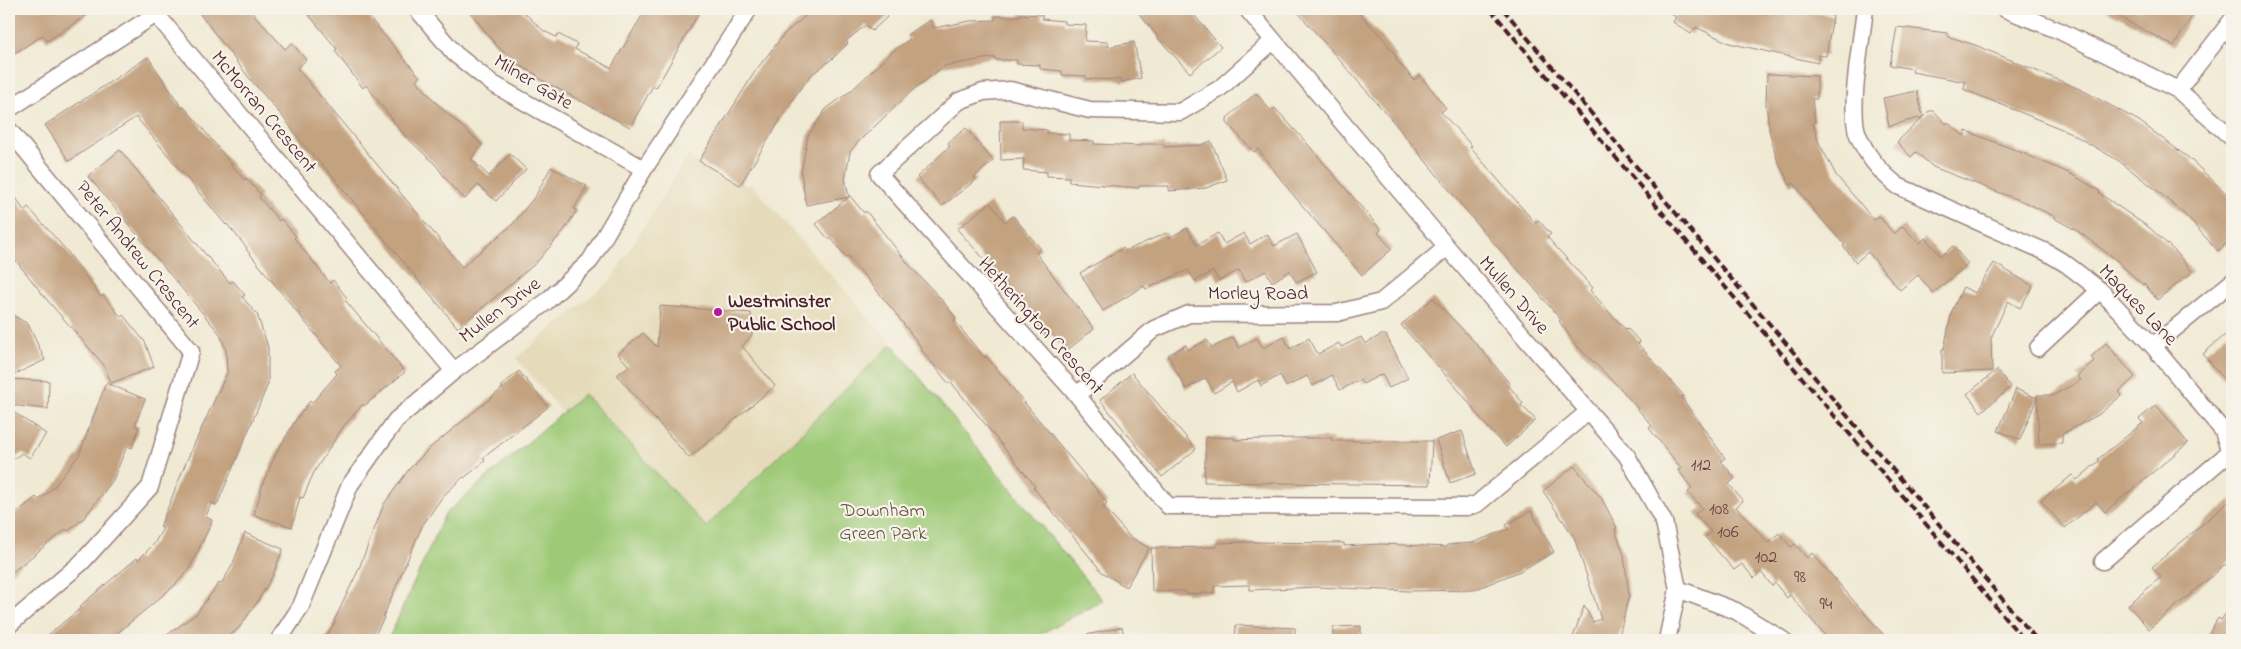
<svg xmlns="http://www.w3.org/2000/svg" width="2241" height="649" viewBox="0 0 2241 649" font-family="'Indie Flower',sans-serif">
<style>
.built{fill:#e5dbba}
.green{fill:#9eca77;stroke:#747451}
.building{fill:#c3a280}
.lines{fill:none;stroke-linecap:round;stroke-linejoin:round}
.minor-casing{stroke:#9d8480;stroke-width:19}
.minor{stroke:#fff;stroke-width:16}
.rail{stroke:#4a1f2b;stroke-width:4;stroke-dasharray:8 4;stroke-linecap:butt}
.poi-dot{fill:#b5179e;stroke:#f7f3e8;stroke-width:2}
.labels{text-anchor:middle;stroke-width:4.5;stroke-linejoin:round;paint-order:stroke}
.number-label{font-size:18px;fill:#684040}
.street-label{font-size:20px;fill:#4a1f2b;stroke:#f7f3e8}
.poi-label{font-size:20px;font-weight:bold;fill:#4a1f2b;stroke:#f7f3e8;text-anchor:start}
.park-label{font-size:20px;fill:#635242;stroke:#f7f3e8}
</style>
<rect width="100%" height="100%" fill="#f7f3e8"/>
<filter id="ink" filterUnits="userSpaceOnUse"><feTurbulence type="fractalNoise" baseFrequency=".02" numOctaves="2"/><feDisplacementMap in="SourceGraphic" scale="10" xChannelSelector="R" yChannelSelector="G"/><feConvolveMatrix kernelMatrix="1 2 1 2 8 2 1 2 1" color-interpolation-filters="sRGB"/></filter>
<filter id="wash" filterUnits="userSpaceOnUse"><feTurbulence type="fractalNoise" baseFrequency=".0096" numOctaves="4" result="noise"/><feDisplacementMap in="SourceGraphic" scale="20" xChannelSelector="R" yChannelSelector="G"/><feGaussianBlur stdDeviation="1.12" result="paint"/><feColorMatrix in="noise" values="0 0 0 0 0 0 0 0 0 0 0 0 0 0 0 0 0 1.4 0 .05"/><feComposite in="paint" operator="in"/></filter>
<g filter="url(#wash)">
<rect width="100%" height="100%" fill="#f0ead4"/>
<path class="built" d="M 688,155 L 721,180 L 753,186 L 892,344 L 706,527 L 584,395 L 563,413 L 516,358 L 611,280 Z"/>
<path class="green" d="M 892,344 L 1103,601 L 1029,640 L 388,640 L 445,514 L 584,394 L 706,527 Z"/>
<g id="blocks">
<path class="building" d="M 9,9 L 96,9 L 47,41 L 43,35 L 9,57 Z
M 196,9 L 249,9 L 285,49 L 292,43 L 306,60 L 297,68 L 462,267 L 513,224 L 536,195 L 551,167 L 587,186 L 574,209 L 577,210 L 565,229 L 536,263 L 458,328 L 334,178 L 302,143 L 284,118 L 250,79 Z
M 304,9 L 362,9 L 420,77 L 416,80 L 437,104 L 482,145 L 471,159 L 489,176 L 510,154 L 526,169 L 496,201 L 478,185 L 465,199 L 453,188 L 435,164 L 404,135 L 366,85 L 363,88 L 335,51 L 337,49 Z
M 468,9 L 520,9 L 544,31 L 556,37 L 558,34 L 577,44 L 575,49 L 611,68 L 646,9 L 701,9 L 656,88 L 653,86 L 630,127 L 536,77 L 537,75 L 517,64 L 496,45 Z
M 814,9 L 880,9 L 887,17 L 872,31 L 866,25 L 846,41 L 848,43 L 832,59 L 810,76 L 795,96 L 740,185 L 699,161 L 756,70 L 785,33 Z
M 1135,9 L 1189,9 L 1221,47 L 1190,73 L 1157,37 L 1158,37 Z
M 1295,9 L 1355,9 L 1382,37 L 1397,57 L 1395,58 L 1414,80 L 1420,75 L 1446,108 L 1441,112 L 1472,146 L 1470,147 L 1535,223 L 1538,220 L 1551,234 L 1547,237 L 1593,288 L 1590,290 L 1610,313 L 1625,329 L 1627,328 L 1640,342 L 1638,344 L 1684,396 L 1681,397 L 1725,458 L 1721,461 L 1735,478 L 1729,484 L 1743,501 L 1736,507 L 1768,543 L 1779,533 L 1791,547 L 1795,544 L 1807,558 L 1812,553 L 1888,640 L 1829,640 L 1790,595 L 1787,598 L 1775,583 L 1772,586 L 1761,572 L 1754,578 L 1742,564 L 1734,570 L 1705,537 L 1711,532 L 1695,514 L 1702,508 L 1688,492 L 1692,488 L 1678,470 L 1681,468 L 1649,428 L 1652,426 L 1621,389 L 1575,344 L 1559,321 L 1561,320 L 1529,282 L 1483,231 L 1397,126 Z
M 1663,9 L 1798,9 L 1833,16 L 1826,56 L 1818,55 L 1818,63 L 1729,43 L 1696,27 L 1691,34 L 1673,22 L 1676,17 Z
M 2104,9 L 2196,9 L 2174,46 Z
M 1020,14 L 1042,15 L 1042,19 L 1064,21 L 1064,24 L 1086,25 L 1085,41 L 1108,42 L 1108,47 L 1134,42 L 1141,78 L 1121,82 L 1121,80 L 1086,79 L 1086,76 L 1062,75 L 1062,71 L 1040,69 L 1040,65 L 1017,64 L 1017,60 L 995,60 L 995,57 L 944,66 L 913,90 L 858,142 L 850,152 L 845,179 L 849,197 L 806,205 L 801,173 L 808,136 L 826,109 L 852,90 L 893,51 L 910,39 L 907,35 L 930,20 L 934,28 L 970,21 L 995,20 L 995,16 L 1020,16 Z
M 1897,27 L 1947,33 L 1947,36 L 1975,45 L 2082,90 L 2139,121 L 2190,159 L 2232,199 L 2232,239 L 2218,251 L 2184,214 L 2154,188 L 2119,161 L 2069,132 L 1963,89 L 1966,82 L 1912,72 L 1913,69 L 1890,65 Z
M 148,57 L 182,108 L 184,107 L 199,124 L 244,180 L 246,178 L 261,195 L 259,197 L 279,221 L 281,219 L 296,236 L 294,238 L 330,283 L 333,280 L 347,298 L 345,300 L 405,372 L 364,406 L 363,404 L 343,427 L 314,472 L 303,498 L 300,497 L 292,527 L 254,515 L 264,480 L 277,452 L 297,418 L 310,401 L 312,403 L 337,374 L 335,371 L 341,366 L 246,249 L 247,248 L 227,224 L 226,225 L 136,117 L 69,161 L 45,125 Z
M 1767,74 L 1817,76 L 1817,99 L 1812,99 L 1815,122 L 1813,122 L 1818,141 L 1836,175 L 1874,220 L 1879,216 L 1894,234 L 1903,226 L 1919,244 L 1925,238 L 1941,256 L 1953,246 L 1968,264 L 1933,293 L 1918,275 L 1900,290 L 1868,252 L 1856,262 L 1843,246 L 1845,245 L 1813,210 L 1794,183 L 1790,185 L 1777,159 L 1770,134 L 1766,104 Z
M 1917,91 L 1923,117 L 1889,126 L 1883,98 Z
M 1256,93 L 1271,111 L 1275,108 L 1305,141 L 1381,230 L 1378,233 L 1392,249 L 1362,275 L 1289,190 L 1258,149 L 1254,152 L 1227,123 L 1227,118 Z
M 1929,111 L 1934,111 L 1946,124 L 1947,122 L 1964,136 L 1966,131 L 2018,151 L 2071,174 L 2100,191 L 2099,193 L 2151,229 L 2178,254 L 2192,272 L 2157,300 L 2144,283 L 2143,285 L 2114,258 L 2079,232 L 2054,218 L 2055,217 L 2029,204 L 1933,167 L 1916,152 L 1911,157 L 1897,142 Z
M 1000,121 L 1022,121 L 1022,128 L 1047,130 L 1047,133 L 1069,134 L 1069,140 L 1094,141 L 1094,144 L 1142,146 L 1142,144 L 1164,144 L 1164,147 L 1201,145 L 1211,141 L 1227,180 L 1206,188 L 1169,191 L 1169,186 L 1139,186 L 1139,188 L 1069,182 L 1069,177 L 1047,176 L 1047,172 L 1023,170 L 1024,159 L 1001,160 Z
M 966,128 L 993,161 L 974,177 L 976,180 L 942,206 L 917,177 L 950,146 L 948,143 Z
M 120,150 L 207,256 L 230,283 L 233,281 L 245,295 L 242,297 L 257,314 L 268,347 L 268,384 L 217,505 L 211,503 L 206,517 L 212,520 L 211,524 L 188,571 L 174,586 L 109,640 L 42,640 L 81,608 L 80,606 L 124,569 L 137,558 L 138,560 L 154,544 L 163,528 L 160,527 L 187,460 L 227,373 L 226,350 L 220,334 L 88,176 Z
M 9,186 L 24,211 L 28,207 L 67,251 L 101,297 L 103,295 L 121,317 L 123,315 L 145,342 L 154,367 L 111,383 L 104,365 L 48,301 L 9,252 Z
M 850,196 L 864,213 L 866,211 L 910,266 L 941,299 L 956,318 L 954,320 L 970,340 L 985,358 L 986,356 L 1086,477 L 1107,503 L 1103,506 L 1130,537 L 1149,548 L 1126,587 L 1102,572 L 1033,487 L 1035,486 L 1010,455 L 951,382 L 949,384 L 920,348 L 921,347 L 893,310 L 848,256 L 846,257 L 831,238 L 829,240 L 816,224 Z
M 990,203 L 1005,222 L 1013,216 L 1041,249 L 1036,253 L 1094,329 L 1066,351 L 1052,334 L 1047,338 L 1003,280 L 957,229 Z
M 1187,228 L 1197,245 L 1218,233 L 1224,244 L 1244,233 L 1250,244 L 1267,234 L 1274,246 L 1297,234 L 1317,272 L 1296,282 L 1290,271 L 1272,282 L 1266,271 L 1245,282 L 1239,270 L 1219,281 L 1213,271 L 1195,281 L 1188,270 L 1146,289 L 1144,286 L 1103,311 L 1080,273 L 1123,248 L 1125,251 L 1166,233 L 1169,238 Z
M 1994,263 L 2033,286 L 2020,308 L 2008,301 L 1991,338 L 1992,371 L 1942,373 L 1942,349 L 1944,349 L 1952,311 L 1963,287 L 1975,293 Z
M 1433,298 L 1481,349 L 1510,384 L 1508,385 L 1523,403 L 1521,405 L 1536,420 L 1506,447 L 1488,428 L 1463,395 L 1401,325 Z
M 660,306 L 751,313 L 752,335 L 742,346 L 775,386 L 689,458 L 617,375 L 629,366 L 618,354 L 643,333 L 657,347 Z
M 9,313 L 28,324 L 45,360 L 9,377 Z
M 2232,329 L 2232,388 L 2203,354 Z
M 1381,335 L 1386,335 L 1408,378 L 1389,388 L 1382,374 L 1363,384 L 1360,380 L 1340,390 L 1332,375 L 1313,386 L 1307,376 L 1286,387 L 1280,375 L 1261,386 L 1258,380 L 1237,392 L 1232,382 L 1214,393 L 1206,378 L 1186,389 L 1168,355 L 1186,345 L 1188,350 L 1207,340 L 1212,348 L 1233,337 L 1239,348 L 1257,338 L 1263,348 L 1284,337 L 1290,349 L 1309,338 L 1318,354 L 1339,343 L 1341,347 L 1361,337 L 1365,344 Z
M 2106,343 L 2135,377 L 2119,392 L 2122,395 L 2098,415 L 2062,434 L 2062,443 L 2039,444 L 2037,395 L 2054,395 L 2081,380 L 2077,376 L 2094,361 L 2091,357 Z
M 1997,370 L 2011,387 L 1981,412 L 1967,394 Z
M 519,371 L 548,407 L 483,458 L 485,461 L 464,478 L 463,477 L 443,496 L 422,526 L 383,617 L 384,618 L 372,640 L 324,640 L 335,622 L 334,621 L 358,571 L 384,504 L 410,468 L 431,447 L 503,388 L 501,386 Z
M 1132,373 L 1196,449 L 1162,477 L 1100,400 Z
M 9,379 L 49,381 L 48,409 L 9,405 Z
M 106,383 L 145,399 L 135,425 L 139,427 L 132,448 L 127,446 L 113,480 L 84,518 L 68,531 L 66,529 L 9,575 L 9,519 L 36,497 L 39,500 L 53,488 L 79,455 Z
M 2016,389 L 2037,398 L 2020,440 L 1998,431 Z
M 2156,405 L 2188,443 L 2105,512 L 2096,502 L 2065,528 L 2041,501 L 2072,475 L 2077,480 L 2099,461 L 2098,459 L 2143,423 L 2139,419 Z
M 9,409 L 46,434 L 30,458 L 22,453 L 9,462 Z
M 1462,431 L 1476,474 L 1450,483 L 1436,440 Z
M 1206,437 L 1235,438 L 1234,440 L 1295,438 L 1332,438 L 1332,441 L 1432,441 L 1430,485 L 1204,482 Z
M 1574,466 L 1602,499 L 1617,528 L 1615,529 L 1624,555 L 1629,596 L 1618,640 L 1572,640 L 1584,606 L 1593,622 L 1601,619 L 1574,537 L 1543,491 Z
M 2232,499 L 2232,559 L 2149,629 L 2128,605 L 2161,577 L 2152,567 Z
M 1531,511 L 1554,552 L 1520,571 L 1474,590 L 1409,591 L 1317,587 L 1250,590 L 1250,585 L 1214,586 L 1214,593 L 1186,594 L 1185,591 L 1152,591 L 1151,548 L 1217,547 L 1217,543 L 1245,542 L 1344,543 L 1344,546 L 1381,544 L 1447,547 L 1447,545 L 1472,543 L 1508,529 L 1506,525 Z
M 245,533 L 283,549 L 272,577 L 256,604 L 238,629 L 224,640 L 160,640 L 196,614 L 219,583 L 221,584 L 232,566 Z
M 2232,605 L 2232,640 L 2218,640 L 2208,635 L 2218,618 L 2221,620 Z
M 1236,625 L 1295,628 L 1295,640 L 1235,640 Z
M 1361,626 L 1361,640 L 1333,640 L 1333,627 Z
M 1122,627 L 1125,640 L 1086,640 L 1086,635 Z"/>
</g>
</g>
<g filter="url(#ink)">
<use href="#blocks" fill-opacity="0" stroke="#9d8480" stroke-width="1"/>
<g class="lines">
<defs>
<path id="minor" d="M 417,9 L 455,54 L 493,84 L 644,169
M 1247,9 L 1447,247 L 1627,456 L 1664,522 L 1678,589 L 1667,640
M 1865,9 C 1862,38 1848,110 1858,135 C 1867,157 1880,172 1898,186 L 2046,252 L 2066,264 L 2100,290 L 2153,346 L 2223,431 L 2229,450 L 2224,457 L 2103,561
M 2005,9 L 2060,31 L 2178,90 L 2232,138
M 1273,41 L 1219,89 L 1180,112 L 1090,110 L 1010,90 L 983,92 L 959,101 L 879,174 L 1077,395 L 1168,506 L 1467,507 L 1477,504 L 1489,494 L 1588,412
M 2178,90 L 2232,20
M 9,109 L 156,14 L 454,371
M 9,130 L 191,351 L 150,487 L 82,562 L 9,625
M 2153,346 L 2232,282
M 2038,348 L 2100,290
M 1077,395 L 1154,329 L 1189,314 L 1337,313 L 1381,302 L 1447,247
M 1678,589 L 1736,611 L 1783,640
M 279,640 L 301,606 L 350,485 L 396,420 L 454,371 L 546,302 L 590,261 L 644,169 L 749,9"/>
</defs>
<use href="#minor" class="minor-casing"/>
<use href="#minor" class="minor"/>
<path class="rail" d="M 1490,9 L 2024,640
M 1503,9 L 2037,640"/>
</g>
</g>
<circle class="poi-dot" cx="718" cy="312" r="5"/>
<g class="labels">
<g class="number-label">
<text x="1701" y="470">112</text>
<text x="1719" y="514">108</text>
<text x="1728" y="537">106</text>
<text x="1766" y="562">102</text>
<text x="1800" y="582">98</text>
<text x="1826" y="609">94</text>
</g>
<g class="street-label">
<text transform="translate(534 81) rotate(31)" y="7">Milner Gate</text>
<text transform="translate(265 111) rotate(50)" y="7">McMorran Crescent</text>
<text transform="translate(139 254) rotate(51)" y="7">Peter Andrew Crescent</text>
<text x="1258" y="299">Morley Road</text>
<text transform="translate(1515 294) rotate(49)" y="7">Mullen Drive</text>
<text transform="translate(2139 304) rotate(46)" y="7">Maques Lane</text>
<text transform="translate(499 309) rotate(-37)" y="7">Mullen Drive</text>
<text transform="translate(1042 325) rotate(48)" y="7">Hetherington Crescent</text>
</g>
<g class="poi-label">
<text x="728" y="307">Westminster<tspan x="728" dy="23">Public School</tspan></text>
</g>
<g class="park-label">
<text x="883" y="516">Downham<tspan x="883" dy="23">Green Park</tspan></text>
</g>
</g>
<rect width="2241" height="649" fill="none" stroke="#f7f3e8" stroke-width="30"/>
</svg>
